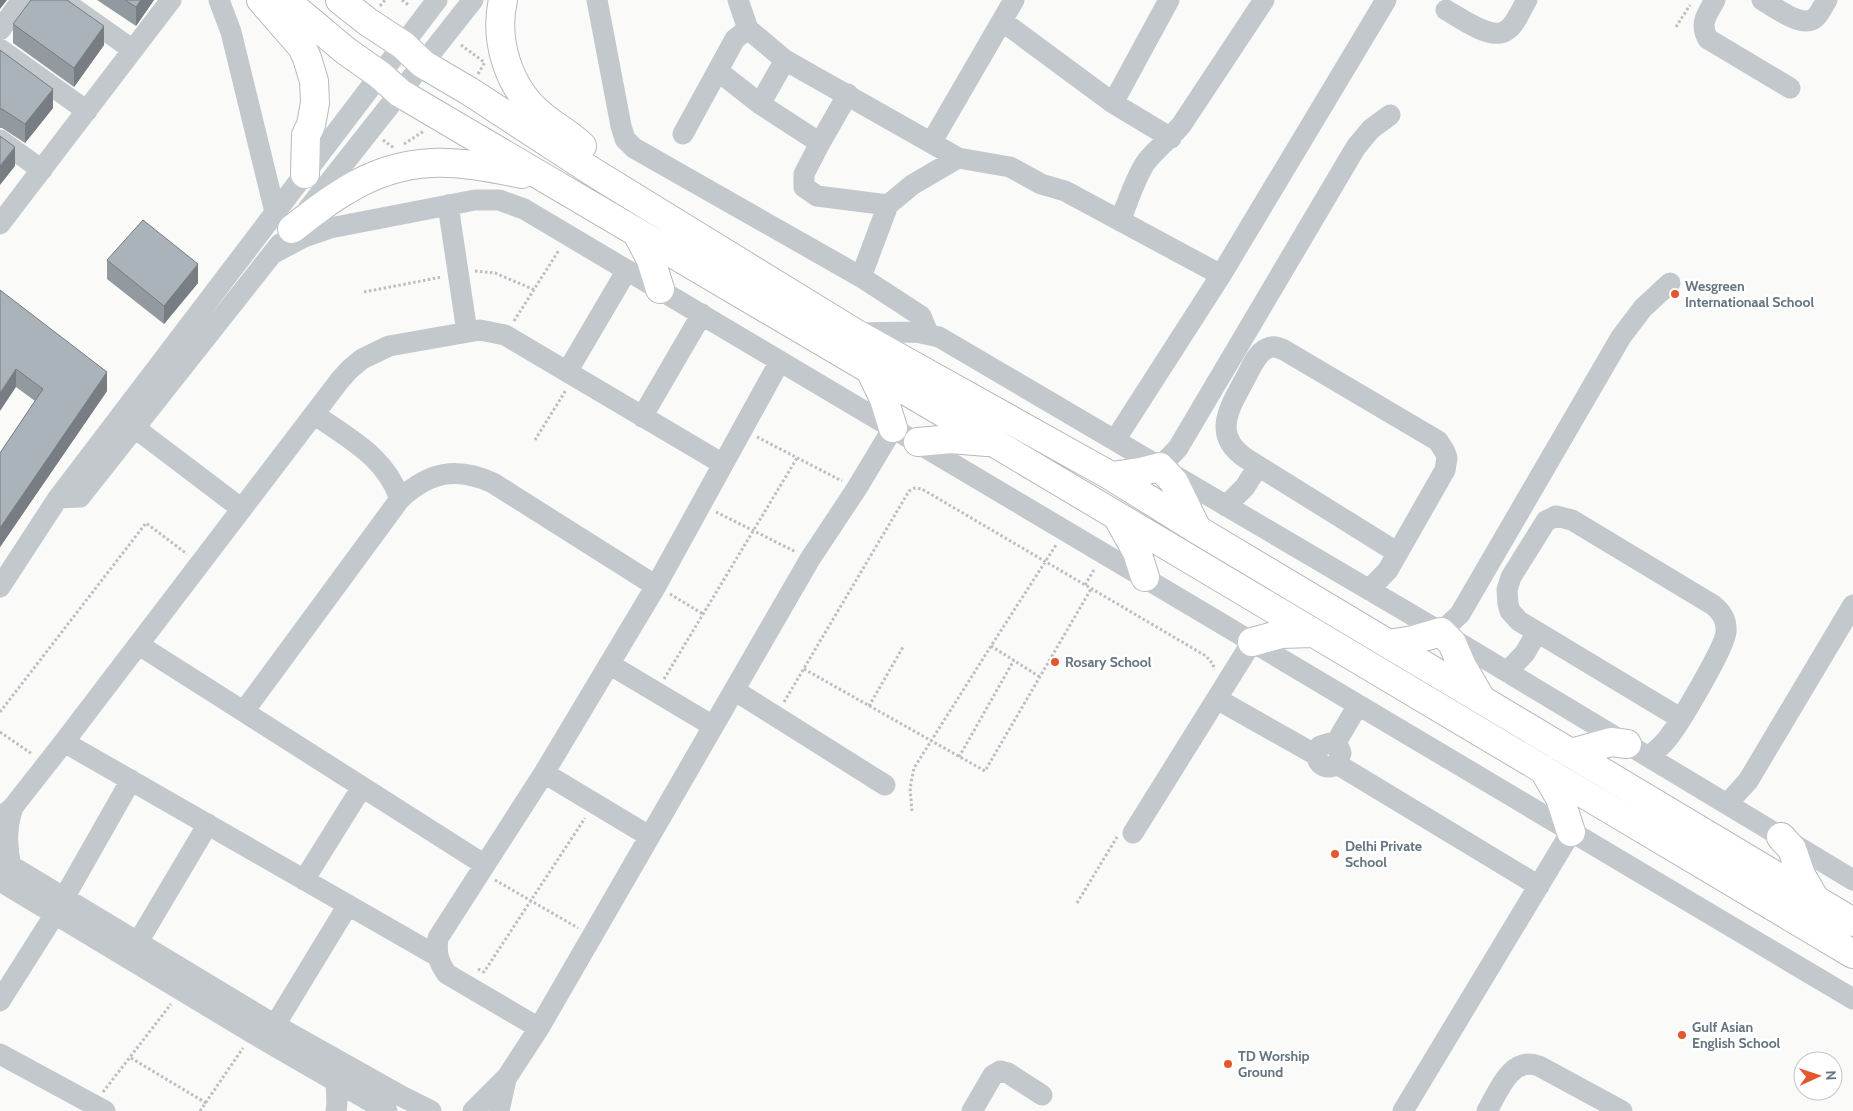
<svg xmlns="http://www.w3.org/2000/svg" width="1853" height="1111" viewBox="0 0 1853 1111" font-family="Cabin,sans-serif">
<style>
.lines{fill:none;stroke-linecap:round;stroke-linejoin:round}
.major-casing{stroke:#b5babe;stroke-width:30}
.path{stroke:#bbbfc2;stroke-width:3;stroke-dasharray:2.5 2.5;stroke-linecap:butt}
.minor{stroke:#c3c8cc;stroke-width:21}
.major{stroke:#fff;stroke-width:28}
.wall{fill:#929a9f}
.shaded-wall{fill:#777d82}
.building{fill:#aab3b9;stroke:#777d82}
.poi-dot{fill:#e4572e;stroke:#fff;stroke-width:2}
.labels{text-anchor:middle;stroke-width:5;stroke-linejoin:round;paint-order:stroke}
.poi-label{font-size:14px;font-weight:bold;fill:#657683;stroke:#fff;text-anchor:start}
</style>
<rect width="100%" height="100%" fill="#fafaf8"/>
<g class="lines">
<defs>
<path id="major" d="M 261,0 L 302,47 L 307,58 L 314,81 L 315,103 L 311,125 L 306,135 L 305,174
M 285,0 L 346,51 L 380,75 L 400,93 L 993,442 L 1853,954
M 340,0 L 368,22 L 403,45 L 423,64 L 469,91 L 593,172 L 855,333 L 1111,476 L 1198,530 L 1853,922
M 503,0 C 494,40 508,86 539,113 C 552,125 569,133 582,146
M 292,229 C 309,216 326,202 345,191 C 406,153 455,160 522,174
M 637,233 L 651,260 L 660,289
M 871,372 L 884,399 L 893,428
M 918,442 L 951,439 L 987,442
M 1111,476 L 1140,472 L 1160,467 L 1174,482 L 1197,529
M 1118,518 L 1137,552 L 1145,577
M 1252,642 L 1281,634 L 1313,633
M 1388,644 L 1413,640 L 1441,632 L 1452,643 L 1462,666 L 1481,699
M 1571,753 L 1611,742 L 1627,744
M 1543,769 L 1560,798 L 1571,832
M 1781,837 L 1792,849 L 1801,875 L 1815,899"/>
</defs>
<use href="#major" class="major-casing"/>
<path class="path" d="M 402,0 L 410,6
M 380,6 L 385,0
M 1676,27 L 1690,5
M 461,45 L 484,62
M 478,74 L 485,62
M 383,140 L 394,148
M 404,144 L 424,131
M 475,271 L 495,273 L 535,290
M 364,292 L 442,277
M 514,321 L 559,250
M 757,437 L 842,481
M 535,440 L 566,390
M 716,512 L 796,552
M 1085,585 L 1095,568
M 670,594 L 703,614
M 991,646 L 1040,677
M 804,669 L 985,771 L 1091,589
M 664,679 L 797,458
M 784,702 L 909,491 L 915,488 L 922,489 L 1206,656 L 1213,664 L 1214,670
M 869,706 L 903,647
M 0,712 L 146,523 L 187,554
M 0,732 L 32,754
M 959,757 L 1014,660
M 912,811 L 910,788 L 914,768 L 991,646 L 1056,545
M 495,880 L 578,928
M 1077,903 L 1117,837
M 478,969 L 484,972 L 585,818
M 131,1058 L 206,1103
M 103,1092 L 171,1004
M 200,1111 L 243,1048"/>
<path class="minor" d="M 62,0 L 133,50
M 219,0 L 231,32 L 275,212
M 597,0 L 621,126 L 625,139 L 634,148 L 861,277 L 921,316 L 928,333
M 738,0 L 748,29 L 785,60 L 958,158 L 1010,167 L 1041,184 L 1065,191 L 1221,275
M 1715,0 C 1707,14 1699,24 1708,39 L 1790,88
M 1762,0 C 1775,7 1803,30 1816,17 C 1820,13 1823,6 1827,0
M 1446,10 C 1461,18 1492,42 1507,30 C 1516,24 1521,9 1527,0
M 1002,21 L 1113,103 L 1171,138
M 0,30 L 22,0
M 0,49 L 87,111
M 718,71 L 760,104 L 820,143
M 848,94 L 820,143 L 804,174 L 804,187 L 817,196 L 888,205
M 1113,103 L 1169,0
M 760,104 L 785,60
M 683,134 L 735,39 L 748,29
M 0,140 L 42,170
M 931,143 L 1014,0
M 448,205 L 467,332
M 308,209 L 473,0
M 1120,221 C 1127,204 1136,176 1146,162 C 1157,148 1171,138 1182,124 L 1264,0
M 0,224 L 171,0
M 272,254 L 304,237 L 330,228 L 475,200 L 499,200 L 524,209 L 1853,999
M 861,277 L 888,205 L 912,185 L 958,158
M 855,333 L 916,332 L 939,337 L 1441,632 L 1853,880
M 567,372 L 627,270
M 314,414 C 349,439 385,456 400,499
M 642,417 L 702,314
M 135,428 L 242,509
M 1115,440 L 1221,275 L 1386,0
M 1160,467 L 1178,448 L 1356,147 L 1371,129 L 1390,115
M 58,498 L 80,497 L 280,244
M 1226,506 L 1245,487 L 1258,466
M 0,587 L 58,498 L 437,0
M 1369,590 L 1388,570 L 1445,470 L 1447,458 L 1445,452 L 1438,441 L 1433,438 L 1284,350 C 1278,347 1272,345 1266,349 C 1256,354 1251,368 1246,377 C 1230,407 1210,435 1247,459 L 1398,553
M 1441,632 L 1460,614 L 1621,337 L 1643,308 L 1670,283
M 139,645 L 485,865
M 609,664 L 713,726
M 1507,672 L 1525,653 L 1537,632
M 734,690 L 885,785
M 1217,699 L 1316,755 C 1319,767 1328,770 1337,764 L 1341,753 L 1339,748 L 1330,743 L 1320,746 L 1316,755
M 244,711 L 400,499 C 429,472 456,466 493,483 L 656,586
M 64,742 L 437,956
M 1335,744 L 1358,705
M 1649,757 C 1655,751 1663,745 1668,738 C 1680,723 1725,647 1726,632 C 1727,620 1722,612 1713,605 L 1572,520 L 1556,516 L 1546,521 L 1511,577 L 1507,590 L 1508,604 L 1510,611 L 1519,621 L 1680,718
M 1337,764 L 1539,886
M 544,773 L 649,836
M 1727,804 L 1748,781 L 1853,605
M 0,818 L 13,807 L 64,742 L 340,380 L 350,369 L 362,359 L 389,346 L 480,330 L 505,335 L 723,464
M 1133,833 L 1252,642
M 0,859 L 275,1025 L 403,1097 L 431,1111
M 11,866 C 6,845 6,827 13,807
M 304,880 L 362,787
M 0,881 L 254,1034 L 387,1111
M 64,898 L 131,780
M 138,942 L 208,824
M 0,1001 L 55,914
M 275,1025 L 348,905
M 539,1028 L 447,974 C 438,962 436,952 438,938 L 544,773 L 656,586 L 780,361
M 0,1054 L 105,1111
M 336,1111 L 337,1104 L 336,1081
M 473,1111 L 507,1077 L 539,1028 L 810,559 L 857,488 L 893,428
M 499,1111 L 506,1079
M 972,1111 L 993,1075 L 1000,1071 L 1008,1073 L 1042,1095
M 1403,1111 L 1571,832
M 1487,1111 C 1498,1092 1511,1055 1539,1066 L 1622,1111"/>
<use href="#major" class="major"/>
</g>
<path class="wall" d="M 97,0 L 154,0 L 136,26 Z
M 13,24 L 104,45 L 74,87 L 13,43 Z
M 0,50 L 53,108 L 25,143 L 2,128 L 0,128 Z
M 107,260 L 198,283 L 164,324 L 107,279 Z
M 0,290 L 107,391 L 0,547 L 0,453 L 35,401 L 16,387 Z"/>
<path class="shaded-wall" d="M 0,0 L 7,0 L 0,9 Z
M 141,0 L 154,0 L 136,26 L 136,7 Z
M 104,26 L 104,45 L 74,87 L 74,68 Z
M 53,89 L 53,108 L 25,143 L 25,124 Z
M 15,147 L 15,166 L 0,185 L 0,166 Z
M 198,264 L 198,283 L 164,324 L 164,306 Z
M 16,369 L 16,387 L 0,411 L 0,393 Z
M 107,372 L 107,391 L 0,547 L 0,528 Z"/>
<path class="building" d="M 31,0 L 67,0 L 104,26 L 74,68 L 13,24 Z
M 125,0 L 141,0 L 136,7 Z
M 0,50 L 53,89 L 25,124 L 2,109 L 0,109 Z
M 0,136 L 15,147 L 0,166 Z
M 143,220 L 198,264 L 164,306 L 107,260 Z
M 0,290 L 107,372 L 0,528 L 0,453 L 43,389 L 16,369 L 0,393 Z"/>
<g class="poi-dot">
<circle cx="1675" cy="294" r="5"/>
<circle cx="1055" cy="662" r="5"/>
<circle cx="1335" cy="854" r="5"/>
<circle cx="1682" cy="1035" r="5"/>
<circle cx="1228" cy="1064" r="5"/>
</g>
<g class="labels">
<g class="poi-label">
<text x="1685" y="291">Wesgreen<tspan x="1685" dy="16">Internationaal School</tspan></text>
<text x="1065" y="667">Rosary School</text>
<text x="1345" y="851">Delhi Private<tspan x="1345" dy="16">School</tspan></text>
<text x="1692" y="1032">Gulf Asian<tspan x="1692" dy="16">English School</tspan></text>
<text x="1238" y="1061">TD Worship<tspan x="1238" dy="16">Ground</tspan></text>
</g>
</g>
<g transform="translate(1818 1076) rotate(87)"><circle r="24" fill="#ffffff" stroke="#c1c8cd"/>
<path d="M0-4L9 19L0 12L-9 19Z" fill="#e4572e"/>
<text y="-8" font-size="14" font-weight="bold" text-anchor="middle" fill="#657683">N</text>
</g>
</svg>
